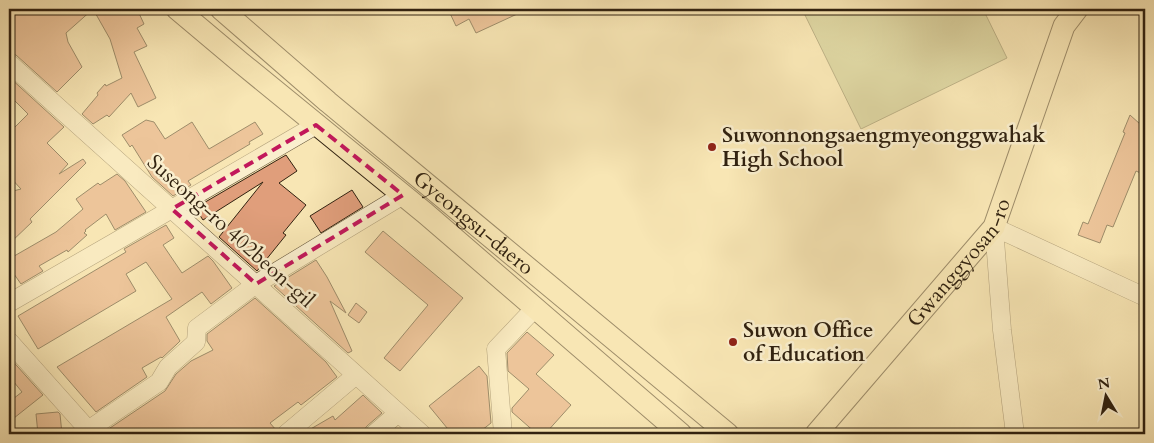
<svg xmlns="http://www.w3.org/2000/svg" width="1154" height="443" viewBox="0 0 1154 443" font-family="Cardo,serif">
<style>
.park{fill:#bec48c;stroke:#78734e}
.building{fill:#e09e7b;stroke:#312210}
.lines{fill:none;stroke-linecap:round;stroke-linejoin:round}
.minor-casing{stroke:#635339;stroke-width:19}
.major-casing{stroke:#312210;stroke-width:23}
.minor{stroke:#faefce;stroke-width:18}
.major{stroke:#f8e6b4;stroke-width:21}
.marked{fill:none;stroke:#c2185b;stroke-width:4;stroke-dasharray:10 6;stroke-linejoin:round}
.poi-dot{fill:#8f2418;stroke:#faefce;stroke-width:2}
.labels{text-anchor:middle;stroke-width:5;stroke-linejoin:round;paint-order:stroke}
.poi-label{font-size:21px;font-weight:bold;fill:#312210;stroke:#faefce;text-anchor:start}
.street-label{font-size:21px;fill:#312210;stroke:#faefce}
</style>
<rect width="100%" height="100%" fill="#f8e6b4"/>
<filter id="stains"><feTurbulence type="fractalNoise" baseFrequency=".004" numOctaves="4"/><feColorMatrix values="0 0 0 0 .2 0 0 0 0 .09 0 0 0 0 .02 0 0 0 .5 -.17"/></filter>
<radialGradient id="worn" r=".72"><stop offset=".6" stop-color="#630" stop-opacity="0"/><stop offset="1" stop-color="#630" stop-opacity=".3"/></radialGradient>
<path class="park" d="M 802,9 L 983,9 L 1007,58 L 861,129 Z"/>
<path class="building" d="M 9,9 L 137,9 L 144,24 L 137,28 L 147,46 L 134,52 L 156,98 L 138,107 L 131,93 L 109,117 L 107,115 L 93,124 L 82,114 L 98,95 L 97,93 L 105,84 L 106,86 L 122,78 L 110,39 L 93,9 L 66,33 L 68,42 L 82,67 L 57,92 L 16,55 L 9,53 Z
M 448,9 L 528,9 L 476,33 L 469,19 L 456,26 Z
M 9,77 L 64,127 L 47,143 L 68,164 L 59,174 L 83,159 L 86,163 L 30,219 L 32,222 L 9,244 L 9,192 L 21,189 L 9,176 L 9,133 L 28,114 L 9,95 Z
M 1130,115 L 1140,124 L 1142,131 L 1142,143 L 1145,144 L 1145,175 L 1136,171 L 1113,227 L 1107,225 L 1100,243 L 1078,235 L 1083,222 L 1088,224 L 1125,133 L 1123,132 Z
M 146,120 L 154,122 L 165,139 L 192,122 L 209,149 L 255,122 L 263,134 L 249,142 L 250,144 L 188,181 L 191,185 L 173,196 L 152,177 L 132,145 L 130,147 L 122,135 Z
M 286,155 L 297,171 L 279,183 L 306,205 L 283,233 L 286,235 L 257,271 L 219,237 L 263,182 L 203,220 L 195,208 Z
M 117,174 L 125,181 L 146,212 L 115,230 L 106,214 L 85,230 L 86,231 L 84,233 L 87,235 L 68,252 L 67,250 L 39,266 L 43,271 L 21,284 L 9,267 L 9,259 L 56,232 L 83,209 L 76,199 L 98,183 L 100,185 Z
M 352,190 L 363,207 L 321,233 L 310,216 Z
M 166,225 L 174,238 L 163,245 L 182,273 L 208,256 L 213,261 L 232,288 L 211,304 L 202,292 L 166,317 L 180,341 L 177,344 L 162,358 L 161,357 L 142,368 L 147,377 L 96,412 L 57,367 L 172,299 L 146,262 L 126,274 L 136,291 L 38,349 L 18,316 L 126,252 L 124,249 Z
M 383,231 L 463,298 L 400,371 L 384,358 L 428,305 L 365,252 Z
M 316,260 L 327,277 L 346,313 L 330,301 L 352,351 L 348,353 L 274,286 Z
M 255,298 L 326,362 L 337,377 L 301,405 L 298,402 L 270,423 L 276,430 L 276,434 L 109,434 L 107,430 L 165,391 L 176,374 L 191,361 L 213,350 L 207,341 L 207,334 Z
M 356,303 L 367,312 L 359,323 L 348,315 Z
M 527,332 L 554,355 L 536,374 L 571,405 L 545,434 L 537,434 L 512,412 L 512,408 L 529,389 L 508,371 L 507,353 Z
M 9,357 L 43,395 L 9,422 L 9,402 L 22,392 L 9,376 Z
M 479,366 L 487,376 L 491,423 L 477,434 L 452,434 L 429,406 Z
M 363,395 L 382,413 L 367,426 L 364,430 L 364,434 L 302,434 L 333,416 L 335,420 Z
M 58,412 L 60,414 L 62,434 L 38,434 L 36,414 Z"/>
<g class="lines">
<defs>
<path id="minor" d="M 9,63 L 422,434
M 9,303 L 115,242 L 316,125
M 9,341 L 92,434
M 88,430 L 159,382 L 168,367 L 196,342 L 197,328 L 256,284 L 403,195
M 286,434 L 356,375
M 374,434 L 398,413
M 503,434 L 496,349 L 535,308
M 1015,434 L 1002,330 L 994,227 L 1145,297"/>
<g id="major">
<path d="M 177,9 L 240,62 L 425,213 L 681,434"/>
<path id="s1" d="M 221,9 L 328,102 L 728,434"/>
<path id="s2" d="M 816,434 L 994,227 L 1064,26 L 1077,9"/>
</g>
</defs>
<use href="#minor" class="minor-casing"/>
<use href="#major" class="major-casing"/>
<use href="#minor" class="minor"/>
<use href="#major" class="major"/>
</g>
<path d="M0 0H1154V443H0ZM 316,125 L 403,195 L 256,284 L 172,209 Z" fill="#f8e6b4" fill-opacity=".55" fill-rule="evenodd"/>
<path class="marked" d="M 316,125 L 403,195 L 256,284 L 172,209 Z"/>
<g class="poi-dot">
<circle cx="712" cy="147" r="5"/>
<circle cx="733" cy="342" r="5"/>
</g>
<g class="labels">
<g class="poi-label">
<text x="722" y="142">Suwonnongsaengmyeonggwahak<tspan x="722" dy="24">High School</tspan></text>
<text x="743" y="337">Suwon Office<tspan x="743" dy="24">of Education</tspan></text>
</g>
<g class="street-label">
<text dy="7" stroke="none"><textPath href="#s1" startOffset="331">Gyeongsu-daero</textPath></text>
<text transform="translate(231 231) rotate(42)" y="7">Suseong-ro 402beon-gil</text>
<text dy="7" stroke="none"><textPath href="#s2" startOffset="224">Gwanggyosan-ro</textPath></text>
</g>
</g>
<rect width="1154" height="443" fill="none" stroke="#f8e6b4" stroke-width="30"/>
<rect x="10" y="10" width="1134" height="423" fill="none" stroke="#312210" stroke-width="2.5"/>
<rect x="15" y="15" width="1124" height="413" fill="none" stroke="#312210"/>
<g transform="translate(1106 396) rotate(350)" stroke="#faefce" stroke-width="4" paint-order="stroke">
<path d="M0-4L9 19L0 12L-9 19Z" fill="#312210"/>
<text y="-8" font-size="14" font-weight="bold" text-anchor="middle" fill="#312210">N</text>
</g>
<rect width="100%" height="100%" filter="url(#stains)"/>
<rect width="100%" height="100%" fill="url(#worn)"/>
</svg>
